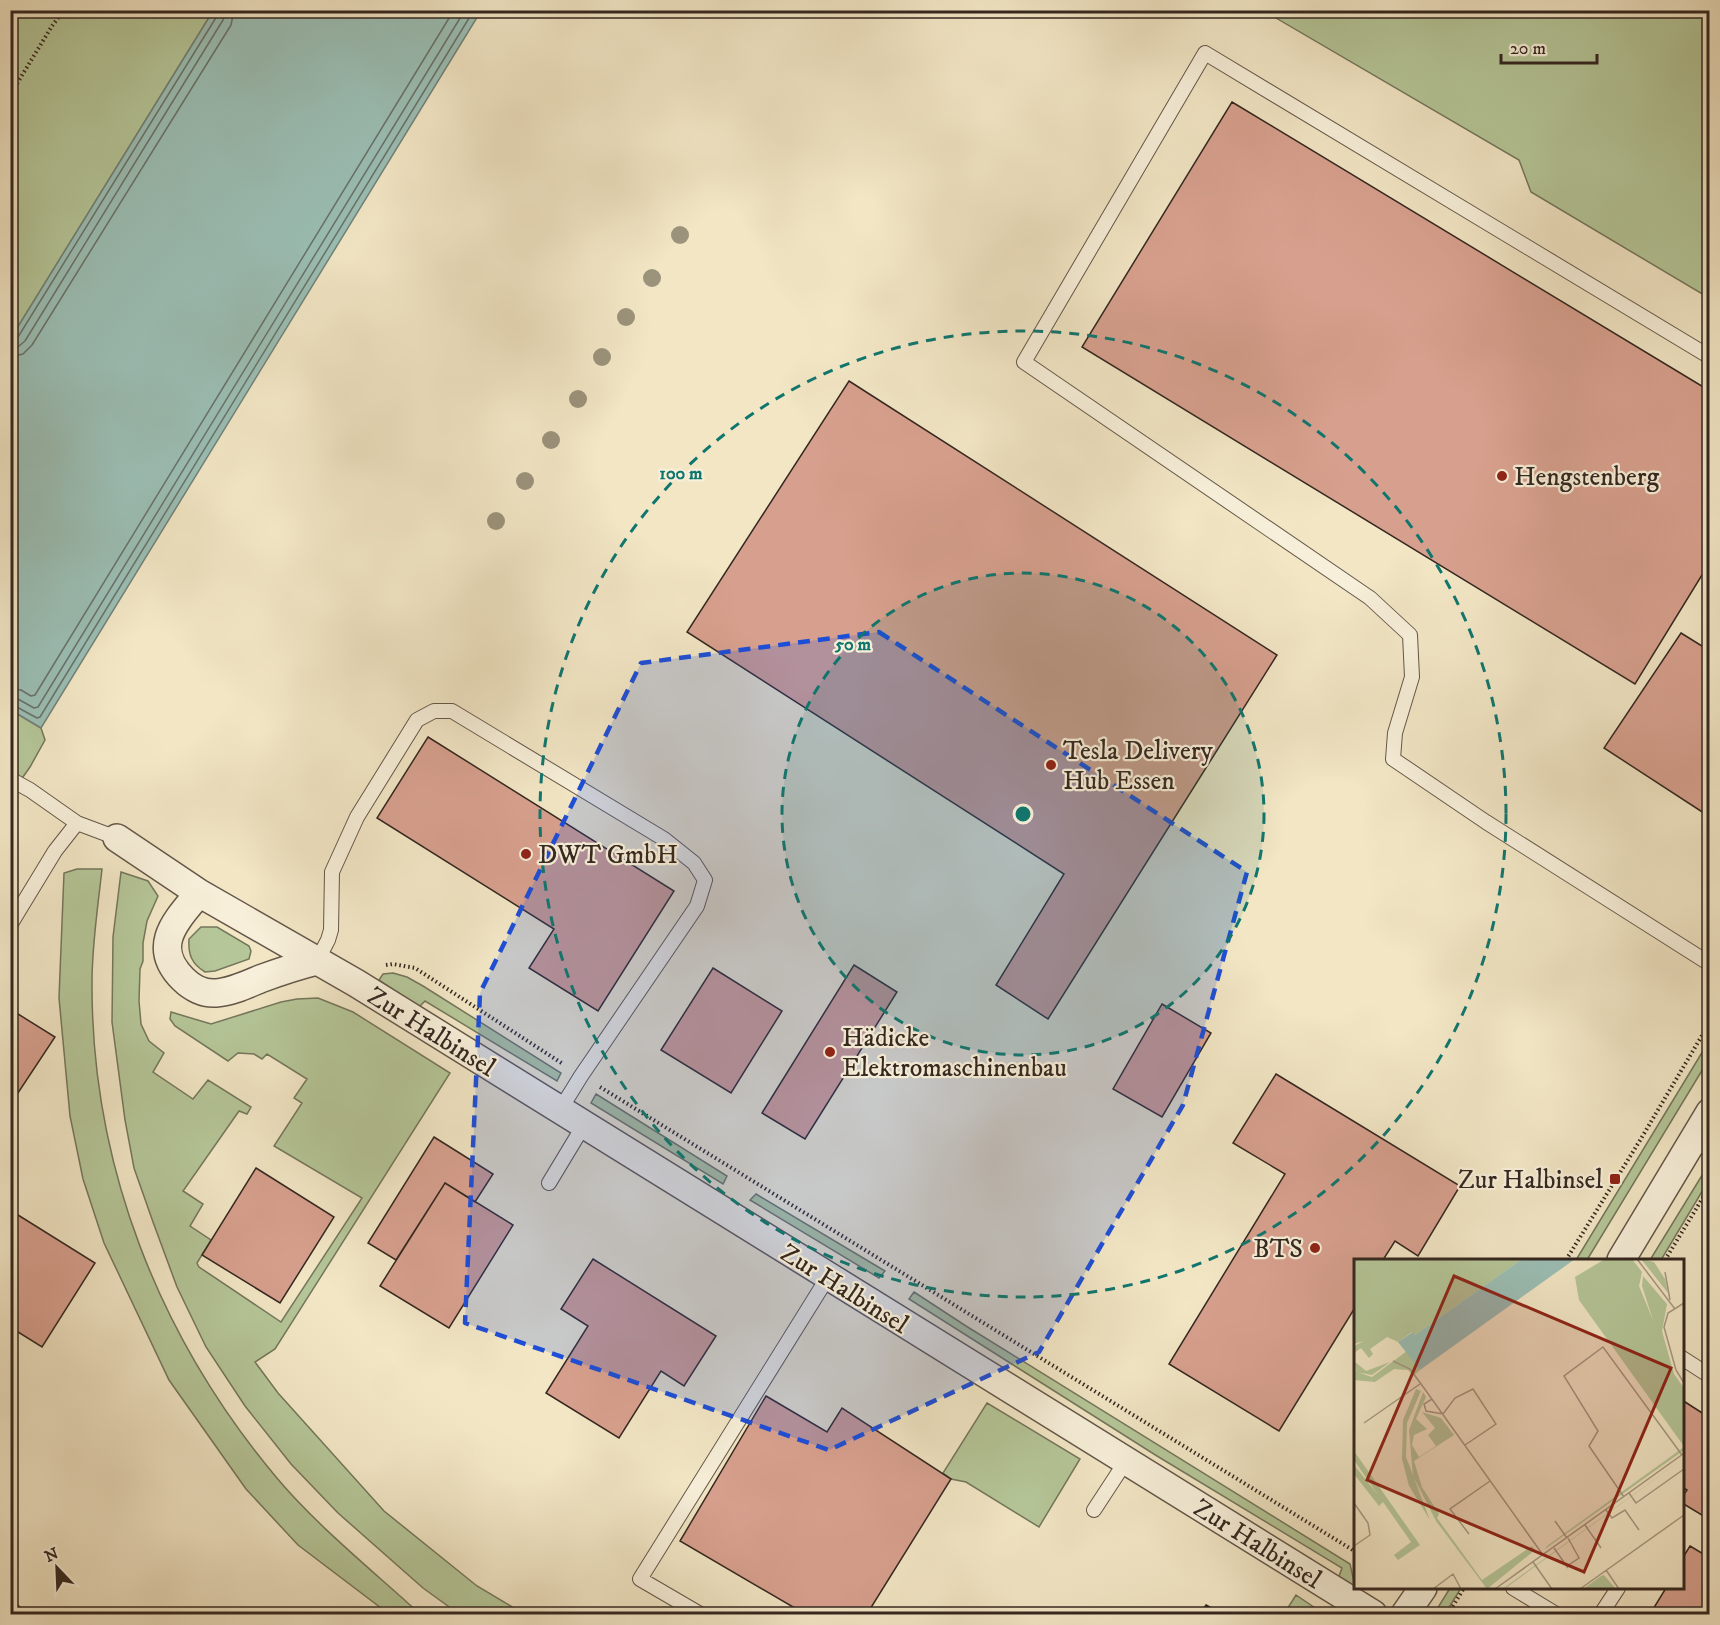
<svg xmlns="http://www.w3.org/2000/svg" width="1720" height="1625" viewBox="0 0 1720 1625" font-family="'IM FELL DW Pica',serif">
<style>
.green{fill:#b5c698;stroke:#74765c;stroke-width:1.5}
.water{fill:#9bbfb5;stroke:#728279;stroke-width:1.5}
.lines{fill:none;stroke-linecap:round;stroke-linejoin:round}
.shore{stroke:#68736a;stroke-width:1.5}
.building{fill:#d7a08e;stroke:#342720;stroke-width:1.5}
.service-casing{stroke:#645749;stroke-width:16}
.minor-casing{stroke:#645749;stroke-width:30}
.path{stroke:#342720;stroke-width:4;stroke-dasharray:1.5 3;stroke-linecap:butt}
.service{stroke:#f7efd9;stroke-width:14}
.minor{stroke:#f7efd9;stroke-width:27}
.tree{fill:#9b937b}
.marked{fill:#1d4ed8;fill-opacity:0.2;stroke:#1d4ed8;stroke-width:4.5;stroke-dasharray:12 8;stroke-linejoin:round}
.ring{fill:none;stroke:#0f766e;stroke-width:3;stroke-dasharray:10 8}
.poi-dot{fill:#8f2418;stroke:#f7efd9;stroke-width:2}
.labels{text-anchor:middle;stroke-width:4.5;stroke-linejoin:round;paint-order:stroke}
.poi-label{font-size:26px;fill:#342720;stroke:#f7efd9;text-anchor:start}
.street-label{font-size:26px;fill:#342720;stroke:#f7efd9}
.inset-road{fill:none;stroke:#a69a83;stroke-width:1.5}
.view{fill:#8f2418;fill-opacity:0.15;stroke:#8f2418;stroke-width:3}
.inset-edge{fill:none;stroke:#342720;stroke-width:3}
.centre{fill:#0f766e;stroke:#f7efd9;stroke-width:3}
.ring-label{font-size:18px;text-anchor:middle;font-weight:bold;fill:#0f766e;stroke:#f7efd9;stroke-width:4.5;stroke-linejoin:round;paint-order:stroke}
</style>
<rect width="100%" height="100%" fill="#f2e6c5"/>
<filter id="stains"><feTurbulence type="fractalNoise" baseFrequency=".00333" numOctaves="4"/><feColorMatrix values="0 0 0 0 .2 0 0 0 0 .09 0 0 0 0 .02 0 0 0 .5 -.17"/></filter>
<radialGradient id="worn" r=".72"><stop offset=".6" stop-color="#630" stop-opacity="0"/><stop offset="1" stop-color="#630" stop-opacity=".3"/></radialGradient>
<path class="green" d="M 11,10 L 213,11 L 11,338 L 10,11 Z
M 1264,11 L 1709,11 L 1709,298 L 1531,192 L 1519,160 Z
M 11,710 L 41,728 L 45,740 L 30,767 L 11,794 Z
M 77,869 L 102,869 C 98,906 92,944 92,982 C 91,1165 159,1337 276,1477 C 317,1526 373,1571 420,1614 L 389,1614 L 298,1545 L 246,1489 L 169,1380 L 104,1243 L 83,1179 L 70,1116 L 59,998 L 64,873 Z
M 121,872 L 148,881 L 158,896 L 147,921 L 143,943 L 143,961 L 140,969 L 139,1001 L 141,1024 L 149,1041 L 164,1053 L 153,1072 L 193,1099 L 208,1080 L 251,1107 L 247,1114 L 239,1111 L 183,1191 L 203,1204 L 190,1226 L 211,1240 L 197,1263 L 199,1267 L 281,1322 L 362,1198 L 274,1146 L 302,1103 L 294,1098 L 307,1079 L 267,1054 L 262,1059 L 254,1054 L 238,1053 L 228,1061 L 175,1026 L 170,1019 L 171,1012 L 211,1024 L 281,1002 L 297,999 L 318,998 L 353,1012 L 450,1073 L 275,1349 L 255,1362 L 278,1393 L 384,1511 L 477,1586 L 524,1614 L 459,1614 L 423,1588 L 338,1513 L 291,1464 L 245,1406 L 206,1347 L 177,1287 L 153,1222 L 134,1168 L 125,1120 L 112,1022 L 113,937 Z
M 201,927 L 217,927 L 249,946 L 251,951 L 249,959 L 215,971 L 205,972 C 192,964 188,955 189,939 Z
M 393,973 L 407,977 L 423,986 L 561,1073 L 557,1081 L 425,1001 L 419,1007 L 379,980 L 383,974 Z
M 1709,1041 L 1709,1059 L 1587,1260 L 1576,1260 Z
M 596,1094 L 727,1176 L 723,1184 L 591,1103 Z
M 1709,1164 L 1709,1180 L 1661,1260 L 1650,1260 Z
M 756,1194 L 885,1271 L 879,1278 L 750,1200 Z
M 914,1292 L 966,1326 L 1350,1564 L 1355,1586 L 1348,1585 L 1338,1579 L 1342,1568 L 1157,1456 L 909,1299 Z
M 987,1403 L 1080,1459 L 1039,1527 L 966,1482 L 951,1479 L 943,1473 Z
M 1450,1588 L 1461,1588 L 1445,1614 L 1434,1614 Z
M 1296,1595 L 1324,1614 L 1284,1614 Z
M 10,1600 L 11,1600 L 30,1614 L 11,1614 Z"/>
<path class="water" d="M 213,11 L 481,11 L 41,728 L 11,710 L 11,338 Z"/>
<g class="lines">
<path class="shore" d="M 10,340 L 18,337 L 217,16 L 218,10
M 10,348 L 19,346 L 25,341 L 223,20 L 225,10
M 10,357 L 23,354 L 32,345 L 231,25 L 234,10
M 10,689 L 21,690 L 31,696 L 35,695 L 454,10
M 10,698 L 18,699 L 34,708 L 38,707 L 465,10
M 10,705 L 15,706 L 37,718 L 40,717 L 474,10"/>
</g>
<path class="building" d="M 1232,102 L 1710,391 L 1710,562 L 1635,684 L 1082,347 Z
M 849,381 L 1277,655 L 1048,1019 L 996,985 L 1064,874 L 687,632 Z
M 1681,633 L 1710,651 L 1710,817 L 1604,748 Z
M 428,737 L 674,891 L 598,1011 L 529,968 L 554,929 L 377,818 Z
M 854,965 L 897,992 L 805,1139 L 762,1113 Z
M 713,968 L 782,1011 L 731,1093 L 661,1050 Z
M 1162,1004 L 1211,1033 L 1162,1117 L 1113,1089 Z
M 10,1009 L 55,1037 L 10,1105 Z
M 1276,1074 L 1460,1186 L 1418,1256 L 1395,1241 L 1383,1260 L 1356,1260 L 1356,1306 L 1279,1431 L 1169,1364 L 1285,1174 L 1233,1143 Z
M 434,1137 L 493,1174 L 475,1202 L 445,1183 L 396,1260 L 368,1243 Z
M 256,1168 L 334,1217 L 280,1303 L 202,1255 Z
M 445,1183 L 513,1225 L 449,1328 L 380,1286 Z
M 10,1210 L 95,1263 L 42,1347 L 10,1327 Z
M 593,1259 L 716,1336 L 684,1386 L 661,1371 L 619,1438 L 546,1393 L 588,1326 L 561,1309 Z
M 766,1396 L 827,1432 L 842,1408 L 951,1479 L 867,1614 L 805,1614 L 680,1541 Z
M 1682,1400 L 1710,1418 L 1710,1520 L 1682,1503 L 1682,1497 L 1687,1490 L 1682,1487 Z
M 1690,1546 L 1710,1558 L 1710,1614 L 1650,1614 L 1666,1588 L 1682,1588 L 1682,1559 Z
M 1206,1605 L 1223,1614 L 1200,1614 Z"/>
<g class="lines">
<defs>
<path id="service" d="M 1710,357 L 1205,53 L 1024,362 L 1370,598 L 1410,635 L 1412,677 L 1395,733 L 1393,759 L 1486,822 L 1710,964
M 10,779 L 30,790 L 77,823 L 117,838
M 10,925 L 55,851 L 77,823
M 317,961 L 328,940 L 331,930 L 332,872 L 357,817 L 417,720 L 434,711 L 452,711 L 664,839 L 694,863 L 705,880 L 697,906 L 581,1076 L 560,1110
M 1693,1139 L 1710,1150
M 549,1183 L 584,1125
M 1682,1358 L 1710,1376
M 1094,1510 L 1126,1461
M 1513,1588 L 1556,1614
M 700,1614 L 640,1579 L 828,1277
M 1601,1614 L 1618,1588"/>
<path id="minor" d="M 117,838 L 199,893 L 356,983 L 1373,1614
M 199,893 C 176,921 150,946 183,979 C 192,988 204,994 216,993 C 231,992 246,985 260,979 C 279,972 297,966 317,961
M 1621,1260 L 1710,1112
M 1405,1614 L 1423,1588"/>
</defs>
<use href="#service" class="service-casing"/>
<use href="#minor" class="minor-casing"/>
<path class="path" d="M 10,95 L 52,26 L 64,10
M 386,965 L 393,964 L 415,968 L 563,1064
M 600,1087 L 1356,1552
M 1566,1260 L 1639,1142 L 1710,1022
M 1665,1260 L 1710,1186
M 1448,1614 L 1464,1588"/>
<use href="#service" class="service"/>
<use href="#minor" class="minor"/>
</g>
<g class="tree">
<circle cx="680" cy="235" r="9"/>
<circle cx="652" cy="278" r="9"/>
<circle cx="626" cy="317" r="9"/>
<circle cx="602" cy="357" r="9"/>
<circle cx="578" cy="399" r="9"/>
<circle cx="551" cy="440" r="9"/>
<circle cx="525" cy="481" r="9"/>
<circle cx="496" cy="521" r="9"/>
</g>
<path class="marked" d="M 879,632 L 1247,872 L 1183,1105 L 1039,1352 L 829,1450 L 465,1323 L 480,993 L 641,663 Z"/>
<circle cx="1023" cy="814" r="241" fill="#0f766e" fill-opacity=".12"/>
<g class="ring">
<circle cx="1023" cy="814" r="241"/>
<circle cx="1023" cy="814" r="483"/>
</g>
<g class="poi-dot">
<circle cx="1502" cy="476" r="6"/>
<circle cx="1051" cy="765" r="6"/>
<circle cx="526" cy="854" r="6"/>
<circle cx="830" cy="1052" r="6"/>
<rect x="1609" y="1173" width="12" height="12" rx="3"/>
<circle cx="1315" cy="1248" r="6"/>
</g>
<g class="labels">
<g class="poi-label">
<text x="1514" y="485">Hengstenberg</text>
<text x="1063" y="759">Tesla Delivery<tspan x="1063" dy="30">Hub Essen</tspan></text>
<text x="538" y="863">DWT GmbH</text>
<text x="842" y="1046">Hädicke<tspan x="842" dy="30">Elektromaschinenbau</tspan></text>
<text x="1603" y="1188" text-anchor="end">Zur Halbinsel</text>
<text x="1303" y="1257" text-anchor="end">BTS</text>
</g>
<g class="street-label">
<text transform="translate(432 1031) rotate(32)" y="9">Zur Halbinsel</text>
<text transform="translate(845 1288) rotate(32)" y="9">Zur Halbinsel</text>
<text transform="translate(1258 1543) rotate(32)" y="9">Zur Halbinsel</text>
</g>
</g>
<g transform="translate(1354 1259)">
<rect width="330" height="330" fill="#f2e6c5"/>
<path d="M 0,0 L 168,0 L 61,76 L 58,73 L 44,83 L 33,78 L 16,90 L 19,95 L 15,99 L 7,89 L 0,94 L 0,87 L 10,82 L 0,85 ZM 251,0 L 278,0 L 288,13 L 285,27 L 299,61 L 288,27 L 289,17 L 313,45 L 308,72 L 320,115 L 330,129 L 329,186 L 225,41 L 221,18 ZM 287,0 L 300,3 L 311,20 L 314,34 ZM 53,92 L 66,111 L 59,117 L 54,111 L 40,110 L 21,123 L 0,121 L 0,112 L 18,118 ZM 0,102 L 12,112 L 36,103 L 18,116 L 2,113 ZM 62,130 L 67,132 L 53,164 L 52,198 L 76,261 L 55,227 L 48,200 L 49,161 ZM 69,133 L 72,138 L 62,160 L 73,170 L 60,176 L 58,186 L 65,198 L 82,187 L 74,176 L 81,169 L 68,153 L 87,159 L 100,176 L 60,202 L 68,228 L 85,255 L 83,259 L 128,321 L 178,287 L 181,291 L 133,330 L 82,262 L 59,217 L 55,171 ZM 330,188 L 330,191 L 191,290 L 193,287 ZM 0,192 L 66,286 L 44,301 L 40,296 L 57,283 L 29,243 L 25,247 L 0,215 L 0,206 L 24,236 L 0,201 ZM 330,199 L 153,328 L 146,330 L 150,329 ZM 250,316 L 262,330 L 229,330 L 247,317 Z" fill="#b5c698"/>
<path d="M 168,0 L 221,0 L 66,111 L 44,83 L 59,73 L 61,76 Z" fill="#9bbfb5"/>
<path class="inset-road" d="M 283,0 L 321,50M 311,13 L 316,41M 330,44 L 314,54 L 310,68 L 322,111 L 330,124M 39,102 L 56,110 L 70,129 L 189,296M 78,140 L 70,145 L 72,152 L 89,155 L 101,139 L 119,130 L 142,165 L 111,186M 10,164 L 66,125M 275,234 L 282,244 L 330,210M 270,238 L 235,187 L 244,172 L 210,117 L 249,88 L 328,196M 0,244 L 14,264 L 16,276 L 0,287M 252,251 L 258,259 L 271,251 L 285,271M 201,262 L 213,279M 231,266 L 247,289M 115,275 L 96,250 L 136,222M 200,289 L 214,309M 179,303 L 198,330M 213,307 L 225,299 L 214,279M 252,311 L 265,330M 79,330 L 99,315 L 107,330M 141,330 L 329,195M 226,330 L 330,256"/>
<path class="view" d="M 100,17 L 317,109 L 230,313 L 13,221 Z"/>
<rect width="330" height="330" class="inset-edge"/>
</g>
<circle cx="1023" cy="814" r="9" class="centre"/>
<g class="ring-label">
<text x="681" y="479">100 m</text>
<text x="853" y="650">50 m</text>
</g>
<rect width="1720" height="1625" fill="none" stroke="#f2e6c5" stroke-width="36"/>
<rect x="12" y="12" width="1696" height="1601" fill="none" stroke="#342720" stroke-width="3"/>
<rect x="18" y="18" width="1684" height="1589" fill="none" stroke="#342720" stroke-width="1.5"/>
<g transform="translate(57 1568) rotate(337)" stroke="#f7efd9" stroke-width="4.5" paint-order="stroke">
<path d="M0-4.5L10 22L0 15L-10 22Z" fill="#342720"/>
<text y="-9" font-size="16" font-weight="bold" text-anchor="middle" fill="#342720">N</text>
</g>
<path d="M1501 54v9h96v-9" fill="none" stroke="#342720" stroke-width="3"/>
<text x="1510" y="54" font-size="18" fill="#342720" stroke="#f7efd9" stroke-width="4.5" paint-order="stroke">20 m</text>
<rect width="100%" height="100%" filter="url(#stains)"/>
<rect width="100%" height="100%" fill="url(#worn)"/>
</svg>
